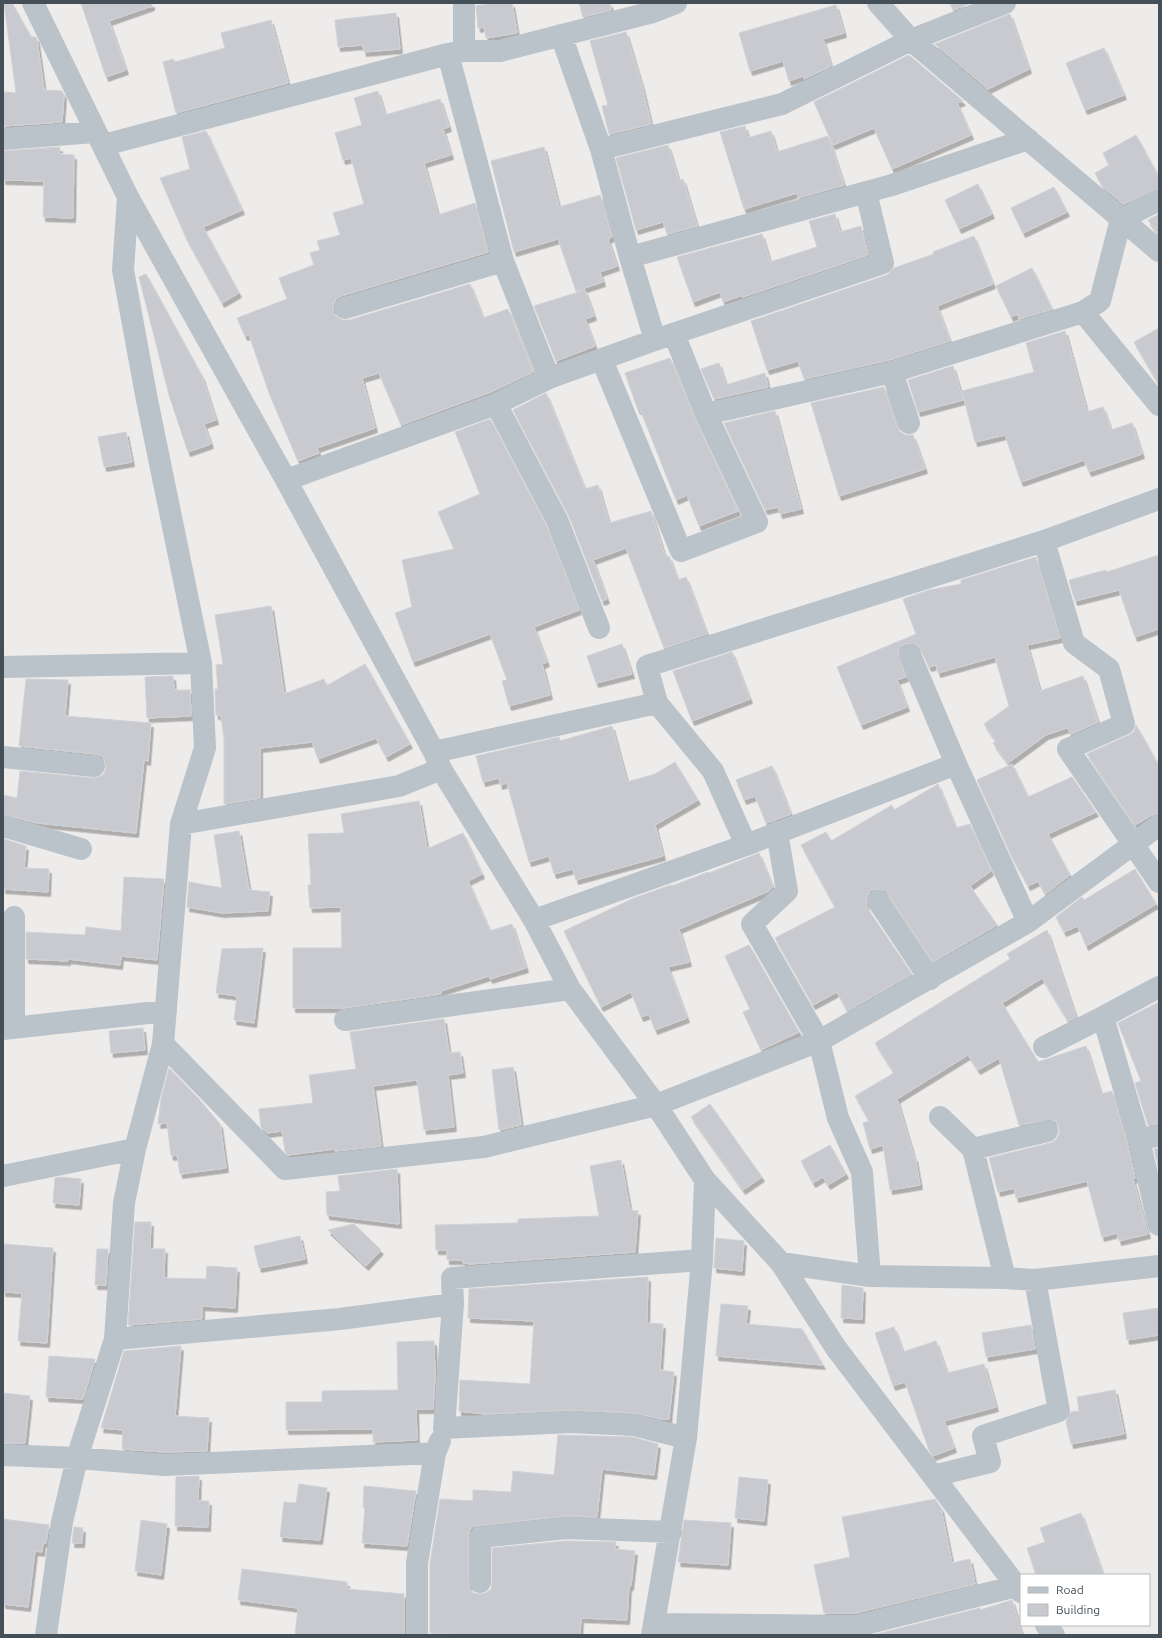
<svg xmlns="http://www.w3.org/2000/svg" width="1162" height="1638" viewBox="0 0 1162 1638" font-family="Ubuntu,sans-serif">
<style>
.building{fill:#c8cad0;stroke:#cfd2d7;filter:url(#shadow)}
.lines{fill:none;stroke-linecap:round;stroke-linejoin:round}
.street{stroke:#bac3ca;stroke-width:22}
</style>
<defs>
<filter id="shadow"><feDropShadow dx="2.5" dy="4.5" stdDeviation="0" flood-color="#0004"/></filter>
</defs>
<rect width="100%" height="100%" fill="#eeebeb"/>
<path class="building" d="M 4,3 L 12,3 L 31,37 L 36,37 L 37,40 L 44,90 L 62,91 L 64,95 L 62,122 L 3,126 L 3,92 L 16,93 Z
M 81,3 L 152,3 L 152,6 L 109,21 L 126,70 L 106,77 Z
M 493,3 L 512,3 L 517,33 L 486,38 L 484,27 L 478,28 L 476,6 Z
M 579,3 L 610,3 L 611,10 L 583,17 Z
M 950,3 L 971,3 L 953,10 Z
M 836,5 L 844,33 L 823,39 L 831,66 L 804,79 L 803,76 L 789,81 L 783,61 L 750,71 L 739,33 Z
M 396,13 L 400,49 L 364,52 L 363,45 L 338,47 L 335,20 Z
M 1010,14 L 1029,69 L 988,89 L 935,44 Z
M 271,20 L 288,83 L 176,113 L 163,62 L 173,59 L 175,62 L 225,48 L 221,33 Z
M 626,32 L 642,86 L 651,124 L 609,134 L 602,106 L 608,105 L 590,41 Z
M 1104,48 L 1124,95 L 1085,110 L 1066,63 Z
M 909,55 L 963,101 L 957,103 L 971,135 L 892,169 L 874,128 L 833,145 L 814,102 Z
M 378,91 L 385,115 L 440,99 L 449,127 L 443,129 L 451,155 L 424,163 L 438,215 L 475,203 L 488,252 L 341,296 L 336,299 L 333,305 L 333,312 L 337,317 L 342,320 L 349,320 L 470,284 L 483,318 L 508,309 L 533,372 L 491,392 L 401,425 L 379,373 L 362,378 L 375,428 L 317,448 L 319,453 L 298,461 L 269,393 L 249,335 L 245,336 L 237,318 L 287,299 L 279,278 L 314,265 L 310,253 L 320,250 L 317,241 L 340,235 L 333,213 L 364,204 L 351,158 L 343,160 L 335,133 L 362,125 L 354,98 Z
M 745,126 L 748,138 L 771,131 L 777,152 L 828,136 L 844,185 L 798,198 L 797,193 L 744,209 L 720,132 Z
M 206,131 L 242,210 L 203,227 L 239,293 L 222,303 L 187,240 L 160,178 L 190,169 L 182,137 Z
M 1136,135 L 1159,177 L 1159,188 L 1123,204 L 1103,187 L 1095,173 L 1109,165 L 1103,153 Z
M 668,145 L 679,181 L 683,179 L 697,226 L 667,234 L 663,222 L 636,230 L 616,158 Z
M 60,147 L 59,154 L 74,155 L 73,218 L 43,217 L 44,181 L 3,180 L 3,151 Z
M 544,147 L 559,207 L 600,195 L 612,237 L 608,239 L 617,266 L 600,272 L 603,282 L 576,291 L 558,239 L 514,252 L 491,161 Z
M 978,184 L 992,214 L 959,229 L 945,200 Z
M 1054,187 L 1067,212 L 1023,233 L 1011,208 Z
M 835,214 L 840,232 L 861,226 L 868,255 L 743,297 L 740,296 L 723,302 L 720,292 L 693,302 L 677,257 L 762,234 L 770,262 L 817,247 L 809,221 Z
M 1159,214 L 1159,235 L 1148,220 Z
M 974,236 L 993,284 L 937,306 L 950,341 L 889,360 L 804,379 L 798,361 L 767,370 L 751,321 L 887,275 L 894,268 L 934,254 L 933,252 Z
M 1032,268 L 1052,309 L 1019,319 L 1018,314 L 1011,317 L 996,286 Z
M 146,274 L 202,376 L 216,420 L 204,424 L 211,444 L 188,452 L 169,395 L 139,277 Z
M 585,290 L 594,316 L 585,319 L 595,346 L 556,361 L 534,306 Z
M 1159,328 L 1159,385 L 1134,342 Z
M 1065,331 L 1087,412 L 1103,407 L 1111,430 L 1132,423 L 1142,454 L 1089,472 L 1084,460 L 1021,482 L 1005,435 L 975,442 L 962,391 L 1034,372 L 1026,343 Z
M 670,358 L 695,419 L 738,511 L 699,526 L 687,495 L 676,500 L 640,409 L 638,410 L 625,373 Z
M 719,363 L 726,385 L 765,373 L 768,387 L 714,399 L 701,369 Z
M 953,366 L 963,400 L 918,412 L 908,380 Z
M 884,387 L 897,427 L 900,432 L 906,435 L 913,435 L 925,469 L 839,496 L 811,403 Z
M 546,393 L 585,489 L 598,485 L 609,523 L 651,511 L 665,557 L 669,556 L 678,580 L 686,577 L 707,634 L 664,648 L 626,548 L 593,560 L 607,599 L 602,601 L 569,516 L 513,410 Z
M 775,411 L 801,509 L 780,514 L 778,507 L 765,510 L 724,423 Z
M 490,419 L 547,527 L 579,610 L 534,627 L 547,662 L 542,664 L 550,695 L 509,706 L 502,681 L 507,680 L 490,634 L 413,662 L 395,613 L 412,607 L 402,560 L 454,549 L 438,512 L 480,494 L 455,432 Z
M 126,432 L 132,462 L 104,467 L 98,437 Z
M 1159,555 L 1159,629 L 1135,637 L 1119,590 L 1075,601 L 1069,580 L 1106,570 L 1107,572 Z
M 1036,557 L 1060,638 L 1027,645 L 1040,691 L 1083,676 L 1098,722 L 1071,734 L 1067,728 L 1046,735 L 1008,763 L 993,743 L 996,741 L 984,724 L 1009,706 L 995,657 L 938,673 L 936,665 L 929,667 L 921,650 L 917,645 L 911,643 L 905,644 L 900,647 L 898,654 L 906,677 L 897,680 L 907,707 L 861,725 L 837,667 L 916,634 L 903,599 L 929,590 L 961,584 L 961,580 Z
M 271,606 L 284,694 L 324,679 L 326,686 L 365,664 L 410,744 L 386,757 L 376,738 L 318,759 L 312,742 L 260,748 L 260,798 L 224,804 L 224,739 L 221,715 L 216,715 L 215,689 L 218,689 L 216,665 L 223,664 L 215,615 Z
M 622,644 L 632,674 L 596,683 L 587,656 Z
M 732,652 L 750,699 L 692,721 L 673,671 Z
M 173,676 L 174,690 L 190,690 L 191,716 L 147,718 L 145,677 Z
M 26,679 L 68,680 L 65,716 L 151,723 L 148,761 L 144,760 L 136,833 L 37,823 L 3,814 L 3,795 L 17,798 L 20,771 L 93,778 L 99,777 L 104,774 L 106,768 L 105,761 L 102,756 L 96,754 L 19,746 Z
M 1136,725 L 1159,766 L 1159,813 L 1152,815 L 1135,825 L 1087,754 L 1129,735 L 1134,732 Z
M 612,726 L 627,782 L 655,774 L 675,762 L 698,800 L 655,825 L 663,856 L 576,880 L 573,869 L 554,874 L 549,856 L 529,862 L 507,783 L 500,785 L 499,778 L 483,782 L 476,756 L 559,737 L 560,741 Z
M 1012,764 L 1028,797 L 1072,777 L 1096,812 L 1048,834 L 1070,875 L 1045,894 L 1038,881 L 1028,886 L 1012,857 L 977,780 Z
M 772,766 L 791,814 L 766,823 L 755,796 L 744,800 L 736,780 Z
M 938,784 L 956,828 L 970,824 L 991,871 L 970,886 L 997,925 L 933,962 L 888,894 L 884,890 L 878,889 L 871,890 L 867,896 L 866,902 L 867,908 L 912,974 L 847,1011 L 837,992 L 813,1005 L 775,938 L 835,907 L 801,845 L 826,832 L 831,841 L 892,805 L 894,810 Z
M 419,801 L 427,849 L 463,833 L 482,874 L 468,881 L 490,931 L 512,924 L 526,968 L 490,979 L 489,976 L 441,991 L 441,994 L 344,1008 L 293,1008 L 293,948 L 342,948 L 341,907 L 310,908 L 308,885 L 311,885 L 308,834 L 344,833 L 341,814 Z
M 239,831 L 249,890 L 270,892 L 268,911 L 222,913 L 187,907 L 189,882 L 222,888 L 214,835 Z
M 4,839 L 26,846 L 24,868 L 49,869 L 48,892 L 3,889 Z
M 759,853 L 773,887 L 769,891 L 679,929 L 689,962 L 668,967 L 687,1018 L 655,1030 L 649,1014 L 641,1017 L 631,992 L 601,1007 L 564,931 L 634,898 L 671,885 L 672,886 L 708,872 L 709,873 Z
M 1135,869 L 1156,904 L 1086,946 L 1078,926 L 1064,932 L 1056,917 L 1082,897 L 1084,900 Z
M 124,877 L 164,879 L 157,960 L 121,956 L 120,965 L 68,959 L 68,961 L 26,959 L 26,932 L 85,935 L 86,927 L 121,931 Z
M 1047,930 L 1076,1017 L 1068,1021 L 1042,978 L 1002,1003 L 1038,1062 L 1086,1046 L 1101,1094 L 1112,1091 L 1127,1143 L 1135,1178 L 1133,1179 L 1148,1234 L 1119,1241 L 1117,1233 L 1102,1237 L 1087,1181 L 1016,1198 L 1014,1188 L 998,1192 L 989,1158 L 1050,1143 L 1056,1140 L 1059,1134 L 1059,1128 L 1056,1122 L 1050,1119 L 1019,1125 L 999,1058 L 978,1070 L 968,1055 L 897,1099 L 914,1157 L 915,1157 L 920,1185 L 890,1190 L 883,1145 L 870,1149 L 863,1123 L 869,1121 L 855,1096 L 894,1073 L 875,1043 L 1010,959 L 1007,954 Z
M 749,945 L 799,1032 L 761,1050 L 743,1012 L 750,1009 L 725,956 Z
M 263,948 L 254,1023 L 234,1020 L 237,996 L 216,993 L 222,949 Z
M 1159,1002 L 1159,1123 L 1148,1125 L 1135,1083 L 1141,1081 L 1118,1023 Z
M 444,1019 L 449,1053 L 460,1052 L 463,1073 L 448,1075 L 454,1127 L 424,1130 L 417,1080 L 373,1086 L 381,1146 L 335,1151 L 335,1149 L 288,1155 L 285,1151 L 282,1131 L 267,1133 L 261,1127 L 259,1109 L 313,1103 L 309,1075 L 356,1069 L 350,1032 Z
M 143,1028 L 145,1050 L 111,1053 L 109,1031 Z
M 513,1067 L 521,1125 L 499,1130 L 492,1070 Z
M 169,1068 L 199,1099 L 220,1124 L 226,1168 L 180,1174 L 177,1155 L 171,1156 L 167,1123 L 158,1124 L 161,1099 Z
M 710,1104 L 762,1177 L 743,1190 L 691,1117 Z
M 830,1145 L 846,1174 L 828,1185 L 823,1177 L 813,1183 L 801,1161 Z
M 1159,1148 L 1159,1170 L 1154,1149 Z
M 621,1160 L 630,1210 L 638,1211 L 635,1252 L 470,1264 L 463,1263 L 463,1260 L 447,1260 L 447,1250 L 436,1250 L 435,1225 L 518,1223 L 518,1219 L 599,1216 L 590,1166 Z
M 397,1169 L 399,1224 L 327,1215 L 326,1192 L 340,1191 L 338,1176 Z
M 60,1177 L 81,1179 L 79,1205 L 53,1203 L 55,1178 Z
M 135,1222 L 151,1222 L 150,1249 L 165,1249 L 164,1278 L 206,1279 L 207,1266 L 237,1268 L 235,1308 L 202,1306 L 202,1319 L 128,1325 Z
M 354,1224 L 381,1250 L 366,1266 L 328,1230 Z
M 300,1236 L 305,1259 L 259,1268 L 254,1246 Z
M 716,1238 L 744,1241 L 742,1271 L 714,1268 Z
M 3,1244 L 53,1248 L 47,1343 L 18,1341 L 22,1293 L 3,1292 Z
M 97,1249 L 108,1249 L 106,1285 L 95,1285 Z
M 648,1277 L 647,1323 L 663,1324 L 660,1370 L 674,1372 L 669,1419 L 661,1419 L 635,1413 L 571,1410 L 485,1414 L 459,1411 L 460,1380 L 530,1384 L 534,1321 L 468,1318 L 469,1289 Z
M 842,1285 L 863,1288 L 862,1319 L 841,1318 Z
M 721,1304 L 748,1306 L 746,1324 L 802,1329 L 823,1365 L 716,1356 Z
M 1159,1308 L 1159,1335 L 1127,1340 L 1123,1313 Z
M 1031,1325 L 1035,1349 L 986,1357 L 982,1333 Z
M 894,1327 L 903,1352 L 936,1341 L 947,1373 L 984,1364 L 996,1407 L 944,1421 L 954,1448 L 933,1456 L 929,1450 L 905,1382 L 893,1386 L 875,1333 Z
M 434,1341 L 435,1378 L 433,1409 L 416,1409 L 417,1440 L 373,1442 L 373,1429 L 286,1430 L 286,1402 L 322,1402 L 322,1391 L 398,1390 L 397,1342 Z
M 181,1346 L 175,1416 L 209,1418 L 207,1451 L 164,1452 L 122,1449 L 123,1430 L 101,1428 L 124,1351 Z
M 49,1356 L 95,1359 L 83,1399 L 46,1397 Z
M 1115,1390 L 1124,1434 L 1071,1444 L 1066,1421 L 1071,1412 L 1079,1411 L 1077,1397 Z
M 3,1393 L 30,1396 L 25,1443 L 3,1443 Z
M 558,1435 L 632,1437 L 658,1444 L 654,1475 L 602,1469 L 597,1517 L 565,1516 L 473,1526 L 469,1531 L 468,1537 L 469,1588 L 473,1593 L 480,1594 L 486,1593 L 491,1589 L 492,1582 L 492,1548 L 566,1541 L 616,1542 L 615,1549 L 635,1551 L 631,1586 L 629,1586 L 627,1620 L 581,1618 L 580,1635 L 467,1635 L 430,1633 L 430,1564 L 440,1499 L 473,1501 L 473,1490 L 511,1492 L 513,1471 L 554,1475 Z
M 199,1476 L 198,1501 L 209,1501 L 208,1527 L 175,1526 L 176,1477 Z
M 739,1477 L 768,1480 L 764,1521 L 735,1518 Z
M 299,1484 L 327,1488 L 320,1540 L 280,1537 L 284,1502 L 296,1503 Z
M 364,1486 L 416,1491 L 407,1546 L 362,1543 L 365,1508 L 363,1507 Z
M 935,1499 L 941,1508 L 952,1563 L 970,1559 L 975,1584 L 856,1613 L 824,1613 L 814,1565 L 850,1557 L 842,1517 Z
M 1081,1513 L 1103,1575 L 1036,1575 L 1027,1548 L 1045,1542 L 1040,1528 Z
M 3,1519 L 49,1525 L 46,1543 L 43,1543 L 42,1552 L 35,1551 L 28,1607 L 3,1604 Z
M 141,1520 L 167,1524 L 161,1575 L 135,1571 Z
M 684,1520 L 731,1523 L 728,1565 L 678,1562 Z
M 74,1527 L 83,1528 L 82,1543 L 72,1543 Z
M 242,1569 L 347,1582 L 347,1589 L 404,1594 L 404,1635 L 295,1635 L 298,1608 L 238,1600 Z
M 1012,1600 L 1022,1635 L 873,1635 L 980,1608 L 980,1610 Z"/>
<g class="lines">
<path class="street" d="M 33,3 L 128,197 L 286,480 L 434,752 L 441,769 L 534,920 L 570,989 L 656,1105 L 705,1180 L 781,1263 L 836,1348 L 1021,1592
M 878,3 L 911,40 L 1159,251
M 561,35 L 601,149 L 630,257 L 655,340
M 464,51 L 464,3
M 448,54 L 503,261 L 549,378
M 3,139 L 95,132
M 104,145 L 448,54 L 464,51 L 500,51 L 653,12 L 676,3
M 601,149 L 782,104 L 911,40 L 1005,3
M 1159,200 L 1121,219 L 1100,301 L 1083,312 L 1159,405
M 630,257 L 892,185 L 1028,139
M 345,308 L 503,261
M 602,360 L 681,551 L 757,522 L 706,414 L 674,334
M 496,404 L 558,522 L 599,628
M 706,414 L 892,372
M 909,423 L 892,372 L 1083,312
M 286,480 L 496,404 L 549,378 L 655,340 L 883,263 L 866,192
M 1044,541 L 1074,643 L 1109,669 L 1124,724 L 1068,749 L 1159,882
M 910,655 L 956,764 L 1028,922
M 3,667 L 201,663
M 434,752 L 657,703
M 3,757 L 94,766
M 181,824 L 399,786 L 441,769
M 3,826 L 81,849
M 777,832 L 787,891 L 752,924 L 819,1041 L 838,1118 L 862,1172 L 870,1276
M 746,845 L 713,771 L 657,703 L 647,666 L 1044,541 L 1159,499
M 878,901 L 930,979
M 14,917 L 14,1028
M 534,920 L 746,845 L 956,764
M 1159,987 L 1103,1017 L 1139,1140 L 1159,1225
M 345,1020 L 570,989
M 3,1029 L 166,1011
M 163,1044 L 285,1169 L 484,1147 L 656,1105 L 819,1041 L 1028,922 L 1159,825
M 1044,1047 L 1103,1017
M 940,1117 L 973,1149 L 1005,1278
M 1139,1140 L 1159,1135
M 973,1149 L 1047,1131
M 3,1176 L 135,1149
M 781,1263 L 870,1276 L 1005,1278 L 1035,1280 L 1159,1266
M 115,1339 L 340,1319 L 453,1304
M 686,1438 L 634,1425 L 570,1422 L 444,1428 L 453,1304 L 452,1278 L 702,1260
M 3,1455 L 77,1458 L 164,1465 L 435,1453
M 933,1476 L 990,1462 L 983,1436 L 1059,1411 L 1035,1280
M 480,1582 L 480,1537 L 566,1528 L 671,1532
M 654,1624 L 857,1626 L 1017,1586
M 1046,1625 L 1054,1635
M 46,1635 L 62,1522 L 77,1458 L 115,1339 L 124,1203 L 135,1149 L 163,1044 L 181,824 L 205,748 L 201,663 L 147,400 L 123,270 L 128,197
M 417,1635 L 417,1563 L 435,1453 L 440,1441
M 652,1635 L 686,1438 L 702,1260 L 705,1180"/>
</g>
<rect width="1162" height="1638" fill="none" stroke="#454f57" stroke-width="8"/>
<rect x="1020" y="1574" width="130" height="52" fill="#ffffff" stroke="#b5b9bc"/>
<rect x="1028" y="1587" width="20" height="6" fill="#bac3ca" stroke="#b5b9bc"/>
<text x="1056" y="1594" font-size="12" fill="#454f57">Road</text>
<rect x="1028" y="1604" width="20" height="12" fill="#c8cad0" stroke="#b5b9bc"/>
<text x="1056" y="1614" font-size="12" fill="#454f57">Building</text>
</svg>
